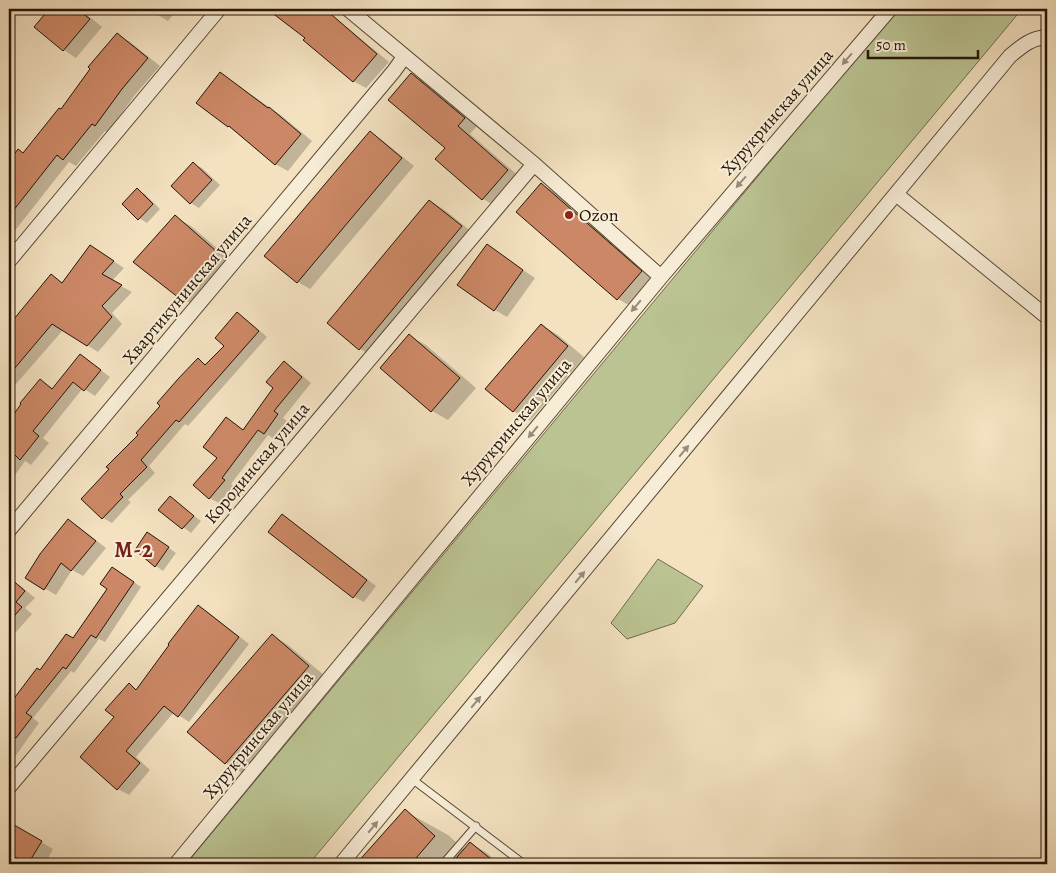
<svg xmlns="http://www.w3.org/2000/svg" width="1056" height="873" viewBox="0 0 1056 873" font-family="Alegreya,serif">
<style>
.green{fill:#bbc392;stroke:#706c4c}
.shadow{fill:#0003}
.building{fill:#c86;stroke:#251507}
.lines{fill:none;stroke-linecap:round;stroke-linejoin:round}
.lane-casing{stroke:#584835;stroke-width:9}
.street-casing{stroke:#584835;stroke-width:16}
.lane{stroke:#f7ecd6;stroke-width:7}
.street{stroke:#f7ecd6;stroke-width:14}
.oneway{fill:#988b79}
.poi-dot{fill:#8f2418;stroke:#f7ecd6;stroke-width:2}
.labels{text-anchor:middle;stroke-width:4;stroke-linejoin:round;paint-order:stroke}
.street-label{font-size:18px;fill:#251507;stroke:#f7ecd6}
.poi-label{font-size:18px;fill:#251507;stroke:#f7ecd6;text-anchor:start}
.district-label{font-size:22px;font-weight:bold;letter-spacing:1px;fill:#7a1f14;stroke:#f7ecd6}
</style>
<rect width="100%" height="100%" fill="#f3e1c0"/>
<filter id="stains"><feTurbulence type="fractalNoise" baseFrequency=".004" numOctaves="4"/><feColorMatrix values="0 0 0 0 .2 0 0 0 0 .09 0 0 0 0 .02 0 0 0 .5 -.17"/></filter>
<radialGradient id="worn" r=".72"><stop offset=".6" stop-color="#630" stop-opacity="0"/><stop offset="1" stop-color="#630" stop-opacity=".3"/></radialGradient>
<path class="green" d="M 897,9 L 1022,9 L 309,864 L 186,864 Z
M 658,559 L 703,586 L 675,623 L 627,639 L 611,623 Z"/>
<path class="shadow" d="M 51,9 L 80,9 L 102,27 L 76,58 L 64,50 L 35,27 Z
M 148,9 L 178,9 L 168,21 Z
M 270,9 L 325,9 L 389,62 L 366,88 L 353,81 L 307,38 Z
M 117,35 L 130,42 L 160,66 L 134,96 L 108,132 L 105,131 L 76,166 L 69,162 L 13,233 L 9,231 L 9,163 L 18,151 L 23,154 L 62,110 Z
M 220,73 L 282,116 L 312,141 L 288,171 L 275,164 L 228,126 Z
M 411,74 L 423,81 L 477,126 L 470,134 L 520,177 L 495,206 L 483,199 Z
M 370,132 L 382,140 L 414,166 L 310,289 L 298,282 Z
M 194,164 L 202,168 L 220,185 L 199,208 L 191,203 Z
M 541,184 L 558,194 L 657,282 L 634,308 L 618,299 Z
M 137,189 L 145,194 L 160,209 L 147,223 L 139,218 Z
M 430,201 L 446,211 L 477,236 L 376,358 L 360,349 L 329,323 Z
M 175,217 L 191,226 L 232,261 L 196,306 L 180,297 Z
M 487,246 L 535,278 L 507,317 L 495,310 Z
M 101,253 L 124,268 L 112,281 L 132,292 L 112,313 L 122,324 L 98,352 L 63,330 L 16,384 L 12,382 L 9,386 L 9,332 L 51,276 L 63,283 Z
M 237,314 L 246,319 L 267,337 L 188,426 L 185,424 L 149,466 L 155,473 L 128,500 L 131,502 L 112,523 L 103,518 L 140,435 L 199,360 L 207,365 L 225,346 Z
M 541,325 L 558,335 L 584,357 L 530,421 L 513,411 Z
M 409,336 L 426,345 L 476,388 L 448,420 L 432,411 Z
M 81,355 L 110,377 L 95,396 L 83,388 L 43,438 L 49,443 L 31,465 L 25,461 L 9,484 L 9,423 L 41,381 L 54,389 Z
M 284,363 L 294,369 L 311,383 L 283,418 L 287,421 L 274,439 L 268,435 L 231,484 L 234,486 L 219,503 L 209,498 L 226,419 L 244,431 L 275,388 Z
M 170,498 L 201,521 L 191,533 L 160,510 Z
M 282,516 L 292,522 L 376,586 L 364,602 L 354,597 Z
M 69,521 L 79,527 L 106,548 L 83,576 L 72,570 L 56,595 L 27,578 Z
M 155,538 L 176,553 L 163,571 L 156,566 Z
M 121,573 L 141,587 L 105,642 L 99,639 L 74,673 L 71,671 L 33,718 L 39,723 L 9,765 L 9,707 L 37,670 L 40,672 L 73,639 Z
M 12,581 L 22,587 L 35,598 L 25,608 L 32,614 L 9,640 L 9,584 Z
M 198,607 L 209,613 L 249,644 L 189,722 L 174,712 L 136,757 L 150,770 L 129,795 L 118,789 L 116,717 L 129,685 L 138,690 Z
M 272,635 L 288,645 L 325,676 L 242,773 L 226,763 Z
M 405,811 L 448,835 L 465,850 L 470,843 L 487,853 L 500,864 L 358,864 Z
M 9,823 L 53,849 L 45,864 L 28,864 L 9,853 Z"/>
<path class="building" d="M 49,9 L 77,9 L 90,19 L 63,51 L 34,27 Z
M 267,9 L 325,9 L 377,54 L 353,82 L 303,40 L 305,38 Z
M 117,33 L 148,58 L 122,89 L 95,126 L 92,124 L 63,160 L 57,155 L 9,216 L 9,161 L 18,149 L 23,153 L 59,108 L 61,109 L 90,69 L 88,67 Z
M 220,72 L 268,108 L 269,107 L 301,134 L 275,165 L 229,126 L 228,127 L 196,103 Z
M 411,73 L 465,118 L 458,126 L 508,170 L 482,200 L 435,159 L 445,148 L 388,100 Z
M 370,131 L 402,158 L 297,283 L 264,256 Z
M 193,162 L 212,180 L 190,204 L 171,186 Z
M 541,183 L 642,271 L 617,300 L 516,212 Z
M 137,188 L 153,204 L 138,220 L 122,204 Z
M 429,200 L 462,226 L 359,350 L 327,323 Z
M 175,215 L 216,251 L 179,298 L 133,262 Z
M 487,244 L 523,270 L 494,311 L 457,285 Z
M 90,245 L 114,261 L 102,274 L 122,285 L 102,306 L 112,317 L 87,346 L 52,324 L 9,375 L 9,325 L 51,274 L 62,283 Z
M 237,312 L 259,331 L 179,422 L 176,420 L 141,460 L 147,467 L 120,494 L 123,497 L 102,519 L 81,499 L 109,469 L 106,467 L 138,435 L 136,433 L 160,406 L 157,403 L 178,379 L 198,358 L 205,365 L 224,346 L 215,338 Z
M 541,324 L 568,346 L 513,412 L 485,389 Z
M 409,334 L 460,378 L 431,412 L 380,368 Z
M 80,354 L 101,370 L 84,391 L 73,382 L 33,431 L 39,436 L 20,460 L 9,449 L 9,421 L 21,404 L 20,403 L 40,379 L 52,389 Z
M 284,361 L 302,377 L 274,411 L 278,414 L 264,434 L 258,430 L 222,478 L 225,480 L 209,499 L 193,485 L 217,458 L 203,447 L 226,417 L 243,430 L 273,388 L 266,382 Z
M 170,496 L 194,516 L 182,529 L 158,510 Z
M 282,514 L 367,580 L 353,598 L 268,532 Z
M 68,519 L 96,541 L 71,571 L 61,563 L 44,590 L 25,578 L 40,554 Z
M 147,532 L 169,547 L 155,567 L 135,550 Z
M 112,567 L 134,582 L 96,638 L 91,635 L 66,669 L 63,667 L 26,713 L 32,717 L 16,738 L 9,733 L 9,705 L 37,668 L 40,670 L 66,634 L 73,638 L 107,589 L 100,584 Z
M 9,577 L 25,591 L 16,602 L 22,607 L 9,622 Z
M 198,605 L 239,637 L 178,717 L 164,706 L 126,751 L 140,763 L 117,790 L 80,757 L 114,717 L 105,710 L 129,683 L 136,690 L 169,645 L 168,644 Z
M 272,634 L 309,666 L 225,764 L 187,732 Z
M 405,809 L 435,836 L 411,864 L 356,864 Z
M 9,822 L 42,841 L 28,864 L 9,854 Z
M 470,842 L 497,864 L 451,864 Z"/>
<g class="lines">
<defs>
<path id="lane" d="M 412,779 L 524,864
M 443,864 L 476,826"/>
<path id="street" d="M 348,9 L 534,164 L 661,277
M 896,194 L 1047,317
M 9,261 L 219,9
M 9,530 L 394,71 L 404,57
M 9,787 L 534,164
M 176,864 L 661,277 L 890,9
M 341,864 L 1010,56 C 1022,46 1031,38 1047,37"/>
</defs>
<use href="#lane" class="lane-casing"/>
<use href="#street" class="street-casing"/>
<use href="#lane" class="lane"/>
<use href="#street" class="street"/>
</g>
<defs><path id="oneway-solid" d="M-6-.8H1V-3.2L6.5 0L1 3.2V.8H-6Z" transform="scale(1.25)"/></defs>
<g class="oneway">
<use href="#oneway-solid" transform="translate(847 59) rotate(131)"/>
<use href="#oneway-solid" transform="translate(741 182) rotate(131)"/>
<use href="#oneway-solid" transform="translate(636 306) rotate(130)"/>
<use href="#oneway-solid" transform="translate(533 432) rotate(130)"/>
<use href="#oneway-solid" transform="translate(684 451) rotate(-50)"/>
<use href="#oneway-solid" transform="translate(580 577) rotate(-50)"/>
<use href="#oneway-solid" transform="translate(476 702) rotate(-50)"/>
<use href="#oneway-solid" transform="translate(373 827) rotate(-50)"/>
</g>
<circle class="poi-dot" cx="569" cy="215" r="5"/>
<g class="labels">
<g class="street-label">
<text transform="translate(777 112) rotate(-49)" y="6">Хурукринская улица</text>
<text transform="translate(187 289) rotate(-50)" y="6">Хвартикунинская улица</text>
<text transform="translate(516 422) rotate(-50)" y="6">Хурукринская улица</text>
<text transform="translate(257 463) rotate(-50)" y="6">Кородинская улица</text>
<text transform="translate(258 735) rotate(-50)" y="6">Хурукринская улица</text>
</g>
<g class="poi-label">
<text x="579" y="221">Ozon</text>
</g>
<g class="district-label">
<text x="134" y="557">М-2</text>
</g>
</g>
<rect width="1056" height="873" fill="none" stroke="#f3e1c0" stroke-width="30"/>
<rect x="10" y="10" width="1036" height="853" fill="none" stroke="#251507" stroke-width="2.5"/>
<rect x="15" y="15" width="1026" height="843" fill="none" stroke="#251507"/>
<path d="M868 50v8h110v-8" fill="none" stroke="#251507" stroke-width="2.5"/>
<text x="876" y="50" font-size="15" fill="#251507" stroke="#f7ecd6" stroke-width="4" paint-order="stroke">50 m</text>
<rect width="100%" height="100%" filter="url(#stains)"/>
<rect width="100%" height="100%" fill="url(#worn)"/>
</svg>
